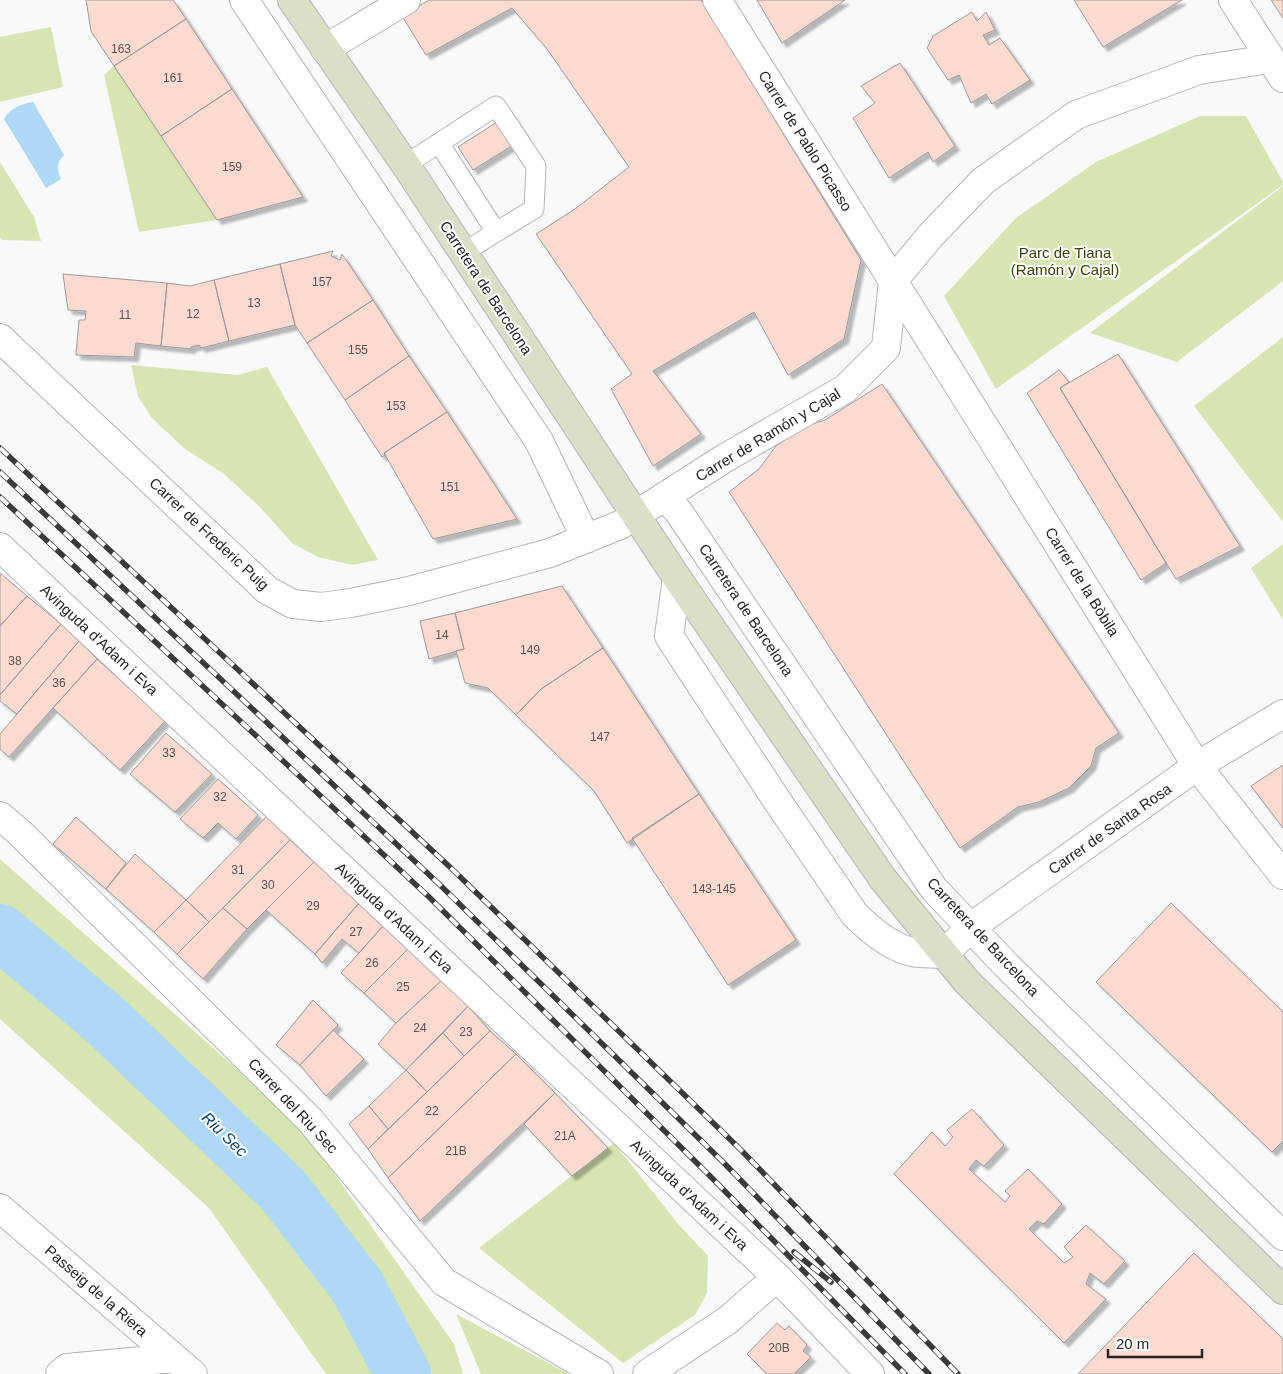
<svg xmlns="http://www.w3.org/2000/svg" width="1283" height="1374" viewBox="0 0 1283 1374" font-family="Helvetica,sans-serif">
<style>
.green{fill:#d6e5b1}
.water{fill:#aed8f6}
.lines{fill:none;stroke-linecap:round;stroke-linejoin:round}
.river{stroke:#aed8f6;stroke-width:56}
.building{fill:#fcdad0;stroke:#9b9998;filter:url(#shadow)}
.service-casing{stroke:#b3b4b6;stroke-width:21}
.minor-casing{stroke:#b3b4b6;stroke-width:30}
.secondary-casing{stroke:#b3b4b6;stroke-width:30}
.service{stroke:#fff;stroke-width:19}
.minor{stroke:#fff;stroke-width:28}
.secondary{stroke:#d9e0c7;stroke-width:28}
.rail-casing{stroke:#3a3a3b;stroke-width:5.5}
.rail{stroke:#fff;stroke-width:4;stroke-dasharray:11;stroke-linecap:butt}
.labels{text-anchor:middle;stroke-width:4;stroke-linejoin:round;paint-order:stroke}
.number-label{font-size:12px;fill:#5a5250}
.street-label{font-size:15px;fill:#242425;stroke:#fff}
.park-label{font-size:15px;fill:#354107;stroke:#fff}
.water-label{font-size:16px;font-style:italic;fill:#074364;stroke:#fff}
</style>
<defs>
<filter id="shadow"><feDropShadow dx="4.5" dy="4.5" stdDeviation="1" flood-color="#0004"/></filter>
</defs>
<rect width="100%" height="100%" fill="#f8f9fb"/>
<path class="green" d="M 51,27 L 63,87 L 0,102 L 0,37 Z
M 114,66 L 217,220 L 139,232 L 104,75 Z
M 1200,116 L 1246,116 L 1283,182 L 1283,185 L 996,389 L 944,296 L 1016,218 L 1096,162 Z
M 0,162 L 34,217 L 41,241 L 3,240 L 0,238 Z
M 1283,186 L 1283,281 L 1177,362 L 1090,333 Z
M 1283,337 L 1283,522 L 1194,406 Z
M 131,365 L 238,375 L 267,367 L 378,560 L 352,565 L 318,557 L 292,543 L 261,508 L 224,474 L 185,449 L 151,417 L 138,396 Z
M 1283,544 L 1283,620 L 1251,568 Z
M 0,859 L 301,1126 L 454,1344 L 463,1374 L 326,1374 L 209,1208 L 0,1019 Z
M 614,1143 L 679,1225 L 708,1256 L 707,1293 L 695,1315 L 623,1363 L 479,1248 Z
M 456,1314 L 569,1374 L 481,1374 Z"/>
<path class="water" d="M 33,102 L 64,155 C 56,162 57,170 61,179 L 46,188 L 4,119 C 10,108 21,104 33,102 Z"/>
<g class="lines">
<path class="river" d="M 0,932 L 105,1020 L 283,1190 L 357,1286 L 403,1374"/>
</g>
<path class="building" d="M 86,0 L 173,0 L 186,19 L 114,66 L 91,31 Z
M 429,0 L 701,0 L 861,260 L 844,339 L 788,375 L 754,312 L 653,371 L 701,434 L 653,466 L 611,389 L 632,374 L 536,234 L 575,209 L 629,167 L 547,49 L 512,8 L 426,55 L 402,16 Z
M 757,0 L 845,0 L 782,43 Z
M 1074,0 L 1182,0 L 1103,47 Z
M 1271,0 L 1283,0 L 1283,18 Z
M 972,12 L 977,21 L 986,12 L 995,30 L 983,35 L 989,45 L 1000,38 L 1030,80 L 992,104 L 986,94 L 971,103 L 959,75 L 948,80 L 927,48 L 933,36 Z
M 186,19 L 232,89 L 161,136 L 114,66 Z
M 900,63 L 955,146 L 933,162 L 928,152 L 889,178 L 853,118 L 875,103 L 861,86 Z
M 232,89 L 303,197 L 217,220 L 161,136 Z
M 511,113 L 526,137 L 473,170 L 458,147 Z
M 333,251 L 331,256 L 340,260 L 342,254 L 373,300 L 307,343 L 295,325 L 280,264 Z
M 280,264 L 295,325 L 229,341 L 214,280 Z
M 63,274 L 167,283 L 161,346 L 136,343 L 134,357 L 76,355 L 79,320 L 85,320 L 86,311 L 68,310 Z
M 214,280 L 229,341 L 201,348 L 199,345 L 191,347 L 191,349 L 161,346 L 167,283 L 190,286 Z
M 373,300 L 409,356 L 345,400 L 307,343 Z
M 1118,354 L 1240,546 L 1176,579 L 1060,388 Z
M 409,356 L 447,412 L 384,453 L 385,455 L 382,457 L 345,400 Z
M 1059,370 L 1069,382 L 1060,388 L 1166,563 L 1141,580 L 1027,393 Z
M 882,384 L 1119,733 L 1096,748 L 1091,766 L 1069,788 L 1039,802 L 1018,807 L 960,848 L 729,492 L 759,469 L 776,446 L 805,426 L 825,420 Z
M 447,412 L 517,519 L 433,539 L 384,453 Z
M 0,573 L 27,596 L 0,626 Z
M 562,586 L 603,648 L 541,689 L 516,715 L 488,688 L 465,683 L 456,651 L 464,649 L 455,613 Z
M 27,596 L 61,624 L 0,695 L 0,626 Z
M 455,613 L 464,649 L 429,659 L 420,621 Z
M 61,624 L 79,641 L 17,714 L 0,701 L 0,695 Z
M 79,641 L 97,659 L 9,757 L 0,749 L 0,734 Z
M 603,648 L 699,794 L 627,843 L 594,791 L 516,715 L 541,689 Z
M 97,659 L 165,721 L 120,770 L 53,708 Z
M 166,733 L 212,774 L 175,812 L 130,774 Z
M 1283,765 L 1283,828 L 1251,786 Z
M 218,779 L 258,815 L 236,839 L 218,823 L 203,838 L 180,819 Z
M 699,794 L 796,940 L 728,985 L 632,838 Z
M 268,815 L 290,840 L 209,922 L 186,900 Z
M 76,817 L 126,863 L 106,889 L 53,844 Z
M 290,840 L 314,862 L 247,929 L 223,908 Z
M 135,854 L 186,900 L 154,932 L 106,889 Z
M 314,862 L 360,902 L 315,954 L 266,910 Z
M 186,900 L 209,922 L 177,954 L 154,932 Z
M 360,902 L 384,925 L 359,953 L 342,939 L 322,963 L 315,954 Z
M 1171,903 L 1283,1012 L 1283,1141 L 1272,1152 L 1096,982 Z
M 223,908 L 247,929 L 203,979 L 177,954 Z
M 384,925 L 410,947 L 364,993 L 341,973 Z
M 410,947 L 442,980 L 396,1023 L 364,993 Z
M 442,980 L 468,1006 L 406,1070 L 378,1044 L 396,1023 Z
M 313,1000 L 338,1025 L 300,1065 L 276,1045 Z
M 468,1006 L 490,1031 L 464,1056 L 443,1033 Z
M 333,1030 L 364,1059 L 326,1096 L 300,1065 Z
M 490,1031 L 516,1054 L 388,1178 L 368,1149 Z
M 443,1033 L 464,1056 L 427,1092 L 406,1070 Z
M 516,1054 L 555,1093 L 420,1221 L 388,1178 Z
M 406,1070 L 427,1092 L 388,1129 L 369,1106 Z
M 555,1093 L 608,1148 L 572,1176 L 524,1124 Z
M 369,1106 L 388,1129 L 368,1149 L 349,1124 Z
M 972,1109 L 1004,1145 L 984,1166 L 976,1160 L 969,1169 L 1005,1202 L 1010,1196 L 1005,1191 L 1028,1169 L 1062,1204 L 1044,1224 L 1037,1221 L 1029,1229 L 1064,1263 L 1073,1257 L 1064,1247 L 1086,1225 L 1125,1261 L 1104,1284 L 1090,1273 L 1086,1284 L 1106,1299 L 1064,1343 L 894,1174 L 932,1132 L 945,1146 L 953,1137 L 947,1130 Z
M 1194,1253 L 1283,1339 L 1283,1374 L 1078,1374 Z
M 777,1323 L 785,1330 L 789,1326 L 807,1345 L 803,1351 L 811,1357 L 794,1374 L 767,1374 L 747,1354 Z"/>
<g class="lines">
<defs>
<path id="service" d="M 439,143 L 496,106 L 536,166 L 534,209 L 496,232
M 405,165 L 439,143 L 496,232 L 463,253"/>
<path id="minor" d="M 244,0 L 539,441 L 586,539
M 717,0 L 1197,766 L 1283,875
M 1233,0 L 1283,78
M 325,49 L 406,0
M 0,338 L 267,590 L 293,604 L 321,607 L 351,603 L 409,591 L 550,553 L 620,525 L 725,458 L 845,389 L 886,348 L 893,281 L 931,235 L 983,181 L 1076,115 L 1199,70 L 1269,59
M 665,497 L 678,511 L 934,889 L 1007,966 L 1283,1236
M 0,547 L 777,1277 L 870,1374
M 677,578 L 669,636 L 776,799 L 855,915 C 871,930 890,947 912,952 C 922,954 933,953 944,954 L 971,927 L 1197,766 L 1283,714
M 0,816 L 19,832 L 310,1120 L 444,1282 L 599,1374
M 0,1208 L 193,1374
M 60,1374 L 67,1368 L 174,1358
M 647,1374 L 728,1320 L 777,1277"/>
<path id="secondary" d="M 292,0 L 409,170 L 677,578 L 883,879 L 967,982 L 1283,1290"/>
</defs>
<use href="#service" class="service-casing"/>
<use href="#minor" class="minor-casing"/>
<use href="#secondary" class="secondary-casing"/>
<use href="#service" class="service"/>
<use href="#minor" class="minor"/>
<use href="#secondary" class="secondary"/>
<defs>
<path id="rail" d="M 0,448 L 452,869 L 741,1150 L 958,1374
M 0,472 L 439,884 L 725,1164 L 929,1374
M 0,497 L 429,897 L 712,1178 L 905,1374
M 794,1252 L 831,1282"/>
</defs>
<use href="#rail" class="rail-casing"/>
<use href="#rail" class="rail"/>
</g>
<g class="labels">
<g class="number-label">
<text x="121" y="53">163</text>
<text x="173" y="82">161</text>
<text x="232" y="171">159</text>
<text x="322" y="286">157</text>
<text x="254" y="307">13</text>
<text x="193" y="318">12</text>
<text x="125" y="319">11</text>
<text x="358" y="354">155</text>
<text x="396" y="410">153</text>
<text x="450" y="491">151</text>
<text x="442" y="639">14</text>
<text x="530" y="654">149</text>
<text x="15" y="665">38</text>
<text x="59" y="687">36</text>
<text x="600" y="741">147</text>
<text x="169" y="757">33</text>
<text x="220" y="801">32</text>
<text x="238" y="874">31</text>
<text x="268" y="889">30</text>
<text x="714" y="893">143-145</text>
<text x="313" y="910">29</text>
<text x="356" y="936">27</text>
<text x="372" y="967">26</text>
<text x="403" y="991">25</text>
<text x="420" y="1032">24</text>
<text x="466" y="1036">23</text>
<text x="432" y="1115">22</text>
<text x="565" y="1140">21A</text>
<text x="456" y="1155">21B</text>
<text x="779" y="1352">20B</text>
</g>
<g class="street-label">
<text transform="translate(805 141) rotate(58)" y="5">Carrer de Pablo Picasso</text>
<text transform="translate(486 288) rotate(57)" y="5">Carretera de Barcelona</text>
<text transform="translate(768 435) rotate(-31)" y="5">Carrer de Ramón y Cajal</text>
<text transform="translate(209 534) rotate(43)" y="5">Carrer de Frederic Puig</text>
<text transform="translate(1082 582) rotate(58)" y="5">Carrer de la Bòbila</text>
<text transform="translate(746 610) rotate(56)" y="5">Carretera de Barcelona</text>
<text transform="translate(99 640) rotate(43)" y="5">Avinguda d'Adam i Eva</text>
<text transform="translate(1110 829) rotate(-35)" y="5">Carrer de Santa Rosa</text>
<text transform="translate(394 918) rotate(43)" y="5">Avinguda d'Adam i Eva</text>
<text transform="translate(983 937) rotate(47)" y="5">Carretera de Barcelona</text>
<text transform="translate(293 1106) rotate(47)" y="5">Carrer del Riu Sec</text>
<text transform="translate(689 1195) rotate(43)" y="5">Avinguda d'Adam i Eva</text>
<text transform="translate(96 1291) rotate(41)" y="5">Passeig de la Riera</text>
</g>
<g class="park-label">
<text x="1065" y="258">Parc de Tiana<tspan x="1065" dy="17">(Ramón y Cajal)</tspan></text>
</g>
<g class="water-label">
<text transform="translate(225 1134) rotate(44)" y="6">Riu Sec</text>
</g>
</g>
<path d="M1108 1349v8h94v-8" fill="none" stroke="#242425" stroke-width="2.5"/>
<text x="1116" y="1349" font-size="15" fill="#242425" stroke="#ffffff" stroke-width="4" paint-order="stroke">20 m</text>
</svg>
